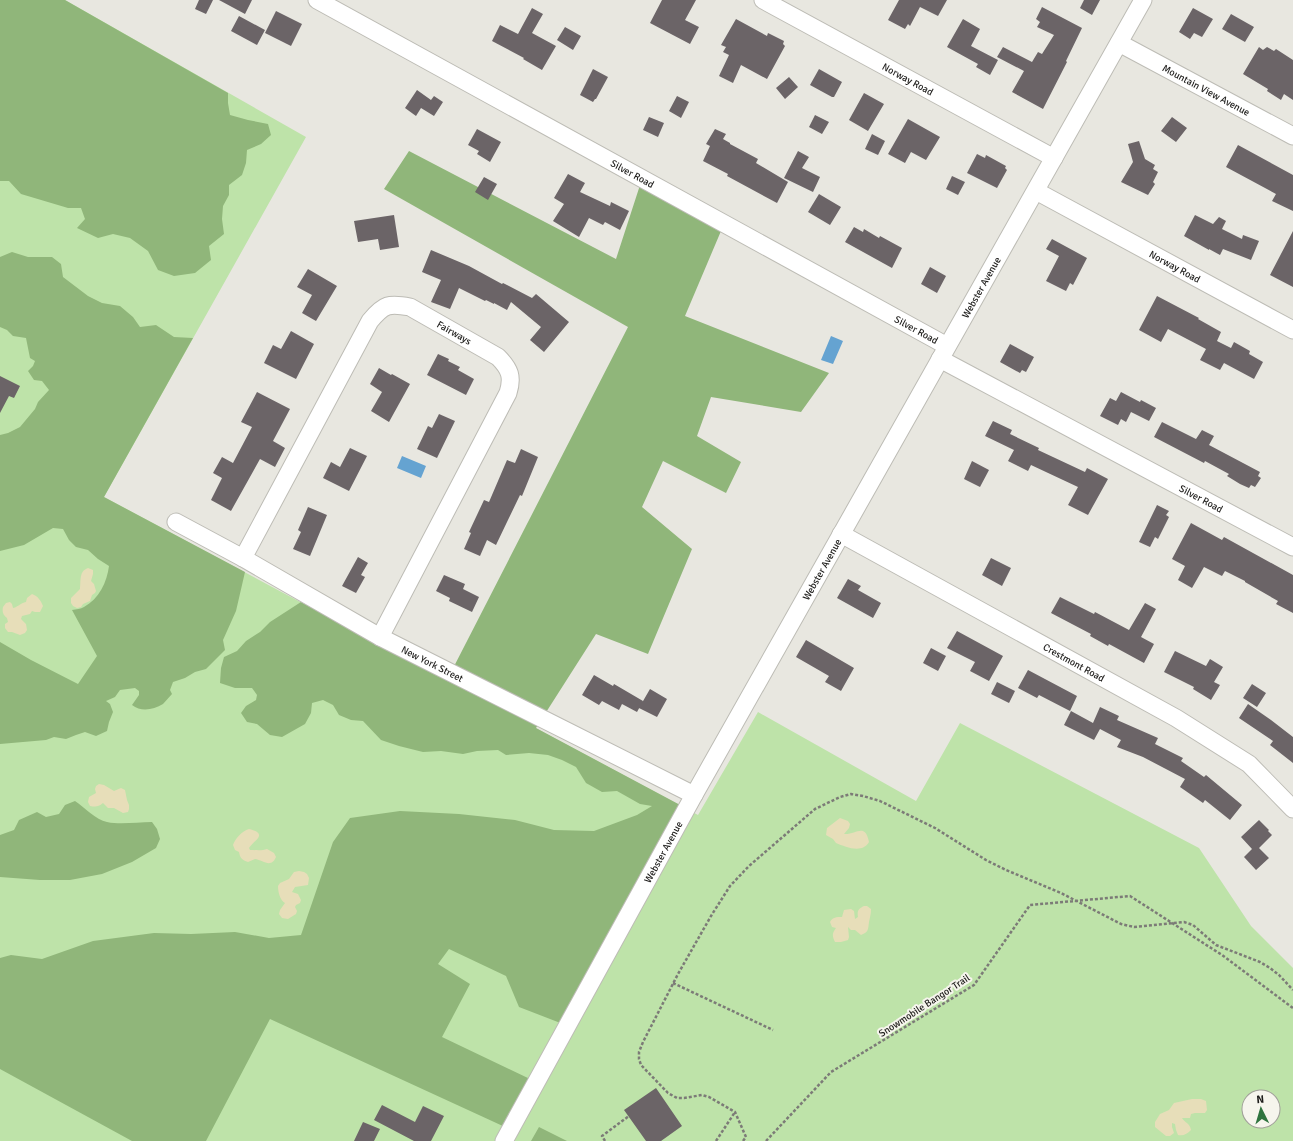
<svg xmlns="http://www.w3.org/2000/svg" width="1293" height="1141" viewBox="0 0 1293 1141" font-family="Signika,sans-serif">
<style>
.green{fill:#bee3a9;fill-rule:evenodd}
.forest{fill:#90b67a}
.sand{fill:#e7deb9}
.water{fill:#65a3d1}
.building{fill:#6b6467}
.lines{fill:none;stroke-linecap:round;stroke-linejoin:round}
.street-casing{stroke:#bdbcb5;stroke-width:19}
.path{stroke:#7c7b77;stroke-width:2.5;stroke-dasharray:3 2;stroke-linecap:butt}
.street{stroke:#fff;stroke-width:17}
.labels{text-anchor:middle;stroke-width:4;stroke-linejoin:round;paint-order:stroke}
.street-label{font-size:10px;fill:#1e1d1b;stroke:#f6f5ed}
</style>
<rect width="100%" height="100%" fill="#e8e7e0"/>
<path class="green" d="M 0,0 L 65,0 L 306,137 L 104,497 L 698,815 L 758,712 L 916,801 L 960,723 L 1199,848 L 1251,926 L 1293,968 L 1293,1141 L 0,1141 ZM 1249,1097 L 1273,1097 L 1273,1121 L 1249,1121 Z"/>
<path class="forest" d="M 0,0 L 65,0 L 228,93 L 228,103 L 230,115 L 248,120 L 268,124 L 271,135 L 261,144 L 247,150 L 246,163 L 242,175 L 229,185 L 229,195 L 223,206 L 222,219 L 224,234 L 209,246 L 211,260 L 195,273 L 174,276 L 158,270 L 148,251 L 130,238 L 113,234 L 98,238 L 77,228 L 85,219 L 81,208 L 68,208 L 21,194 L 9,181 L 0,181 Z
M 409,151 L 616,259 L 641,182 L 721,231 L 685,316 L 829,373 L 801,412 L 711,397 L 697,436 L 741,462 L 726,493 L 663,461 L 642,507 L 692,549 L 648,654 L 596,634 L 536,728 L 682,806 L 563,1024 L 519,1007 L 506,976 L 449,949 L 438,964 L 470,984 L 442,1037 L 530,1079 L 505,1127 L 270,1019 L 206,1141 L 132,1141 L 0,1069 L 0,958 L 11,955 L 42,959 L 93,941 L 154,933 L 191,934 L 235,932 L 269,938 L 301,935 L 333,842 L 350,818 L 400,811 L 459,814 L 515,820 L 554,830 L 594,831 L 637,815 L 652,806 L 640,804 L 617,791 L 602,792 L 586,783 L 576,767 L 562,760 L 548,755 L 529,753 L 506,755 L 498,750 L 477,751 L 463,754 L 441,751 L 423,752 L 399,746 L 381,740 L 363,721 L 351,720 L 339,715 L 333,705 L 323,700 L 312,703 L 311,713 L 305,724 L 282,737 L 270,735 L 257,724 L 247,722 L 241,713 L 246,706 L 256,700 L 257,695 L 252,688 L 235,688 L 220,683 L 221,668 L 224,657 L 237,651 L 246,641 L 260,632 L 270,622 L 301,602 L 447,680 L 628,327 L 384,189 Z
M 12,252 L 28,257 L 52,257 L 61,264 L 63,277 L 88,296 L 102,303 L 120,306 L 133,317 L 140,327 L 156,325 L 174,337 L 193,338 L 104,497 L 245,572 L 236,611 L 223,640 L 225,650 L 206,669 L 195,672 L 185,678 L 173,682 L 170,690 L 172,694 C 169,697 166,701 163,704 C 153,710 141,712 132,705 L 139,695 L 139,691 L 135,688 L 120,690 L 115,697 L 106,701 L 110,704 L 113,712 L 109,722 L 107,731 L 96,736 L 85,732 L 76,735 L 66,739 L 54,737 L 46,740 L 0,744 L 0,642 L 31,660 L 78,684 L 97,656 L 72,610 C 76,609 81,609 84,607 C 99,599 107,582 109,566 L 98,559 L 88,550 L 76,547 L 69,540 L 63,529 L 53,528 L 24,545 L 0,551 L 0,435 L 8,433 L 20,427 L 35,409 L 38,402 L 49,390 L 42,381 L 34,380 L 28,371 L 33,366 L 35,361 L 30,358 L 26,338 L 13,336 L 7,330 L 0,327 L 0,257 Z
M 75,801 C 84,807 96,820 107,822 C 121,825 137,822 152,822 L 157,829 L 160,839 L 156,848 L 132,862 L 102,874 L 70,880 L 40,880 L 0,877 L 0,835 L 14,830 L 19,820 L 37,812 L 46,817 L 59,814 L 65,805 Z
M 539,1127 L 567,1141 L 531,1141 Z"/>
<path class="sand" d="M 88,568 L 93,570 L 93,574 L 91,581 L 94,584 L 96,591 L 95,593 L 92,595 L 90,601 L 83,604 L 81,607 L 77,608 L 73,606 L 71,603 L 71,598 L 80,589 C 81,580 79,571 88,568 Z
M 32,594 C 38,596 41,601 43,606 L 40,612 L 35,612 L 32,611 L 30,614 L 22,616 L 21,619 L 26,624 L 27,630 L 25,633 L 20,635 L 12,632 L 8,632 L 5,628 L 5,624 L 8,622 L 7,618 C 3,615 2,612 3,607 L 6,603 L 10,602 L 12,604 L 13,608 C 16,608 21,603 26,602 L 27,598 Z
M 99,784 L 104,785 L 114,791 L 121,788 L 125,790 L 127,800 L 129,805 L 129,809 L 128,812 L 123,813 L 114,808 L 108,808 L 103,803 C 98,807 96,807 90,806 L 88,802 L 89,797 L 96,793 L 95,789 L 96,786 Z
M 840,818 L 848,821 L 850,824 L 849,828 L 844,834 C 856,835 865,822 869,842 C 862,854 846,847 836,843 L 833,839 L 826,835 L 827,828 Z
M 249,829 C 269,834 254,840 249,848 L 250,850 C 256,850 262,851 267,849 L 274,853 L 276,857 C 271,869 263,860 255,859 L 248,862 C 242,860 240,858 239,852 L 235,850 L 233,845 C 235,839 242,831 249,829 Z
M 299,871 L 304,872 L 307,874 L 309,878 L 308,885 L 295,887 L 292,892 L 298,894 L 301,900 L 300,903 L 296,905 L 295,907 L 297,911 L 296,914 L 288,919 L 282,918 L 279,914 L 280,910 L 285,903 C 280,900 278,892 278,886 L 280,883 L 289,879 L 294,872 Z
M 864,906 L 867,906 L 871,909 C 871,914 870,917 869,922 C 868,929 869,932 861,935 L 855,930 L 851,930 L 848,927 L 849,937 L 848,940 L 841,942 L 835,942 C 832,936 832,933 836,928 L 832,927 L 830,922 C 833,917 836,917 842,917 L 844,910 L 851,909 L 854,911 L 855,919 L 858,917 C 857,911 858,909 864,906 Z
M 1192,1099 L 1201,1099 L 1206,1101 L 1207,1110 L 1205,1113 L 1195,1113 L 1191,1114 L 1190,1118 L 1182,1118 C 1185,1123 1190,1123 1191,1130 C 1187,1134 1184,1136 1178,1135 L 1176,1130 L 1175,1124 L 1172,1123 L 1172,1127 L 1174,1133 L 1170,1136 L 1166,1136 L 1155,1127 L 1155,1122 L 1160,1114 L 1169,1110 L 1174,1103 Z"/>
<path class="water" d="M 831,336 L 843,341 L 833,364 L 821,360 Z
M 402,456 L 426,466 L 421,478 L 397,468 Z"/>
<path class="building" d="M 199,0 L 213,0 L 206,14 L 195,9 Z
M 219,0 L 252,0 L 245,14 Z
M 662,0 L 696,0 L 685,20 L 699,27 L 690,44 L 650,23 Z
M 899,0 L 947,0 L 938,16 L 920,7 L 910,26 L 908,24 L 905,29 L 888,20 Z
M 1084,0 L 1100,0 L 1092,15 L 1080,8 Z
M 1042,7 L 1082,28 L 1066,61 L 1067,62 L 1043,109 L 1012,92 L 1024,71 L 997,57 L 1003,47 L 1032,62 L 1038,52 L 1042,54 L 1054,35 L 1037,27 L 1040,22 L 1036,19 Z
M 532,8 L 543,14 L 532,33 L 556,46 L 542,70 L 523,59 L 524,58 L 492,41 L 500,25 L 518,34 Z
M 1193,8 L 1213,19 L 1202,37 L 1194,33 L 1190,39 L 1179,32 Z
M 276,11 L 302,24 L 291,46 L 265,33 Z
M 1231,14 L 1254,27 L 1245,42 L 1222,29 Z
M 239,16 L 265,30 L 257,45 L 231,31 Z
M 736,19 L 767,36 L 768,33 L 784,41 L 783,44 L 785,46 L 767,79 L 741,65 L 733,83 L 719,76 L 729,55 L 723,52 L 726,47 L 721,45 Z
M 963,19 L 980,29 L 971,46 L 998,60 L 990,75 L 976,67 L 978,64 L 947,47 Z
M 565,27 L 581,36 L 573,50 L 557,40 Z
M 1259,47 L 1263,50 L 1267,47 L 1274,51 L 1276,49 L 1293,60 L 1293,100 L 1284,94 L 1281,100 L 1267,91 L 1268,89 L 1243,74 Z
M 593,69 L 608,77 L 596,99 L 595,99 L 593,102 L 580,95 Z
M 819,69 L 842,82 L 834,97 L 832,97 L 810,85 Z
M 789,77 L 798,87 L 785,99 L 776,88 Z
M 417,90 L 431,100 L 434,96 L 443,102 L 434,116 L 421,108 L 416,116 L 405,108 Z
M 864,93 L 884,104 L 868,131 L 849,120 Z
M 677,96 L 689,102 L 681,118 L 669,111 Z
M 815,115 L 829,122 L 822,134 L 809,127 Z
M 649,117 L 664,123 L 658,137 L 643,130 Z
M 1172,117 L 1187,128 L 1176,142 L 1161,131 Z
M 908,119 L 940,137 L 926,160 L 911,152 L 905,163 L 888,154 Z
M 477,129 L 501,142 L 490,162 L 477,154 L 479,151 L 468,145 Z
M 715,129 L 726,134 L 723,139 L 730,143 L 730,144 L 758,159 L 756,163 L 788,182 L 777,203 L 727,176 L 728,174 L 703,161 L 710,146 L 706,144 Z
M 872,134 L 885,141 L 878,155 L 865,149 Z
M 1139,141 L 1145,159 L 1155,165 L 1153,169 L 1158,172 L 1153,182 L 1155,184 L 1148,195 L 1121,182 L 1133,162 L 1128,144 Z
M 1238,145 L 1293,175 L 1293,211 L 1272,201 L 1276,194 L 1226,167 Z
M 798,151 L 809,157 L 802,168 L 820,177 L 813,192 L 784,178 Z
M 977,154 L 985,158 L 986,155 L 1006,166 L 1005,168 L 1007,170 L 997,188 L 967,173 Z
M 568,174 L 585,183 L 580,192 L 610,206 L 611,202 L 629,211 L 620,230 L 605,222 L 603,225 L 589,218 L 579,237 L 553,221 L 564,204 L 554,198 Z
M 952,176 L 965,182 L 958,195 L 946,189 Z
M 484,177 L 497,184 L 488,200 L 475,192 Z
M 819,194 L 841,207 L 830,225 L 808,212 Z
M 394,215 L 399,247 L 380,250 L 378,239 L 358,242 L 354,221 Z
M 1195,215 L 1213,224 L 1219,217 L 1226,221 L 1222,229 L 1242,239 L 1243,235 L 1259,241 L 1251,260 L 1223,249 L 1220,255 L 1209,249 L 1209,250 L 1184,236 Z
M 854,227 L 863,232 L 864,229 L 879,238 L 880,236 L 902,248 L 892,268 L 845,242 Z
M 1293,231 L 1293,287 L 1270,275 Z
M 1052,239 L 1087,258 L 1073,285 L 1070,283 L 1066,291 L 1046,281 L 1059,256 L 1046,249 Z
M 431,250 L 469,266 L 502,284 L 503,283 L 532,298 L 536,294 L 569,322 L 544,352 L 530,340 L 541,327 L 511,302 L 507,310 L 494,303 L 494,304 L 486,300 L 485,301 L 459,288 L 450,309 L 431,302 L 441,280 L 422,272 Z
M 930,267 L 946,276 L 937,293 L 921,284 Z
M 308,269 L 337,286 L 316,321 L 302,313 L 312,295 L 297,287 Z
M 1157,296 L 1199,318 L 1198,319 L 1221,332 L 1217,341 L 1231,348 L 1234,342 L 1250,351 L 1249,354 L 1263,362 L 1254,379 L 1224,363 L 1220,370 L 1200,360 L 1206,349 L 1168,329 L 1161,342 L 1139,330 Z
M 291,331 L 314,344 L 296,379 L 264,363 L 273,345 L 281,349 Z
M 1010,344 L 1034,357 L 1026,372 L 1022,370 L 1020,373 L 1000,362 Z
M 438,354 L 449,359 L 448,361 L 460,367 L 458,370 L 474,379 L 466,395 L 427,375 Z
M 379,368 L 391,375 L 392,374 L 410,384 L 389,422 L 371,411 L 382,392 L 370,384 Z
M 0,376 L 20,386 L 14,398 L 9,396 L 0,413 Z
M 257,392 L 290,409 L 273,441 L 285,448 L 275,467 L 260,459 L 231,511 L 211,500 L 222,478 L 213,473 L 222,457 L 233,463 L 252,427 L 241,422 Z
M 1121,392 L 1140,402 L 1141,400 L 1156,408 L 1149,421 L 1131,412 L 1126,422 L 1121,419 L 1118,425 L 1100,416 L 1110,398 L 1116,401 Z
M 439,414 L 455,421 L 437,458 L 417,449 L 428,426 L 432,428 Z
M 993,421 L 1012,430 L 1010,434 L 1039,448 L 1038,450 L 1085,472 L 1087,468 L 1108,479 L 1088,515 L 1068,505 L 1078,487 L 1031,465 L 1028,471 L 1008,461 L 1014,450 L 985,436 Z
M 1162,422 L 1196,439 L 1202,430 L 1214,436 L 1209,445 L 1260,472 L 1258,476 L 1261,478 L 1255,487 L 1251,485 L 1249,488 L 1240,484 L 1227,476 L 1229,474 L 1205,461 L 1204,463 L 1154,437 Z
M 350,448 L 367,456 L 349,491 L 323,478 L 331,462 L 340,467 Z
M 521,449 L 538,457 L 522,496 L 520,495 L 496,545 L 487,540 L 480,556 L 464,549 L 471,533 L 469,532 L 484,500 L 489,502 L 507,460 L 515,463 Z
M 972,461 L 989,470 L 980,487 L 964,479 Z
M 1157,505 L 1169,511 L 1166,515 L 1169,517 L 1158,539 L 1155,537 L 1150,547 L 1139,542 Z
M 308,507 L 327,515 L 310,556 L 293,549 L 301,532 L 298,530 Z
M 1191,523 L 1222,540 L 1224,537 L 1293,575 L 1293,613 L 1276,604 L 1278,601 L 1245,582 L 1245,581 L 1225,571 L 1222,576 L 1204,567 L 1192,588 L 1178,580 L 1185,566 L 1172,559 Z
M 358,557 L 368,563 L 361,575 L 365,577 L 356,593 L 342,586 Z
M 991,558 L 1011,568 L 1002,586 L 982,575 Z
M 444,575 L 465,584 L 463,589 L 479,597 L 472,612 L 449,601 L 450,598 L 436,591 Z
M 848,579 L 861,586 L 858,590 L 881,603 L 873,618 L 837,598 Z
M 1060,597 L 1094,614 L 1095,612 L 1129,630 L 1145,603 L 1156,609 L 1141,637 L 1154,644 L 1144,663 L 1109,644 L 1108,646 L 1090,636 L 1091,634 L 1051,613 Z
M 957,631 L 1003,656 L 989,681 L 970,671 L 975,662 L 947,648 Z
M 806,640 L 854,668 L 841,691 L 825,682 L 829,676 L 796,657 Z
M 931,648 L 946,656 L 938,671 L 923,663 Z
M 1175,651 L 1206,666 L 1210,659 L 1223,667 L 1214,682 L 1220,685 L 1211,700 L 1193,689 L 1194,687 L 1164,672 Z
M 1028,670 L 1077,696 L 1070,711 L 1039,695 L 1037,698 L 1018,688 Z
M 594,675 L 613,686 L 614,684 L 643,701 L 637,712 L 622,704 L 619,710 L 602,701 L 599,705 L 582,695 Z
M 997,682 L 1015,691 L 1009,703 L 991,694 Z
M 1252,684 L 1266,693 L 1257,707 L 1243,698 Z
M 650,689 L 667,699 L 657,717 L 639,708 Z
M 1248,704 L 1271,720 L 1293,737 L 1293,763 L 1270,745 L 1273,741 L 1239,718 Z
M 1100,707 L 1119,716 L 1117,720 L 1158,738 L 1155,744 L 1183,758 L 1181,761 L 1204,777 L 1206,775 L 1242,805 L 1230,820 L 1205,800 L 1203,803 L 1180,787 L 1185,779 L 1143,757 L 1117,747 L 1121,740 L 1100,729 L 1094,740 L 1064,725 L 1071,711 L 1093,723 Z
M 1259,820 L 1269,830 L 1268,831 L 1272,835 L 1259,848 L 1269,858 L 1256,870 L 1244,857 L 1252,849 L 1241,837 Z
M 656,1088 L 682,1126 L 661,1141 L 646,1141 L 624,1110 Z
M 382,1105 L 415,1122 L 423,1106 L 444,1116 L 431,1141 L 414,1141 L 374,1120 Z
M 363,1122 L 380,1129 L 374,1141 L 354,1141 Z"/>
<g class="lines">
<defs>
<g id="street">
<path id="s1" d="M 317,0 L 947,346"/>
<path id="s2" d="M 763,0 L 1054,158"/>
<path id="s3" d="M 1119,43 L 1293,136"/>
<path id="s4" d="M 1036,191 L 1293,330"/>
<path id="s5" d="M 940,359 L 1293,547"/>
<path id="s6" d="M 176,522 L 243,558 L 380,637 L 694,795"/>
<path id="s7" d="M 841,534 L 1176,718 L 1249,764 L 1293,809"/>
<path id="s8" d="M 243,558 L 370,321 C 384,304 389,303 410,307 L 498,357 C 510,369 513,377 508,393 L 380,637"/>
<path id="s9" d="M 504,1141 L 694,795 L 1143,0"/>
</g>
</defs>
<use href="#street" class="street-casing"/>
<path class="path" d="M 673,983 L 773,1030
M 605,1141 L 602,1136 L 629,1116
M 716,1141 L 735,1112
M 743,1141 L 746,1137 L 735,1112 L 709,1097 L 702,1095 L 684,1098 L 677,1098 L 668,1093 L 641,1065 L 639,1059 L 639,1052 L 643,1042 L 678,974 L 711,916 L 730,886 L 749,866 L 815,809 L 840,797 L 851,794 L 863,796 L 880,801 L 935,828 L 986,860 L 1006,870 L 1061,893 L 1121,924 L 1134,927 L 1184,922 L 1193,925 L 1216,945 L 1260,962 L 1270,968 L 1279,975 L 1293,990
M 766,1141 L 831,1072 L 974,985 L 1030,905 L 1130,896 L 1222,955 L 1293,1008"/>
<use href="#street" class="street"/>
</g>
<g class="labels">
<g class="street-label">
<text dy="4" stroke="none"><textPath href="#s2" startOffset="165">Norway Road</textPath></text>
<text dy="4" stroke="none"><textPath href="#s3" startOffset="99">Mountain View Avenue</textPath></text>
<text dy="4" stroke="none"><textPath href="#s1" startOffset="360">Silver Road</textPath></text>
<text dy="4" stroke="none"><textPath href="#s4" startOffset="158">Norway Road</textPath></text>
<text dy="4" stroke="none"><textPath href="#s9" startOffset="978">Webster Avenue</textPath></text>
<text dy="4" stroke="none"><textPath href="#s1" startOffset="684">Silver Road</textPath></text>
<text dy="4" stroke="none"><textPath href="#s8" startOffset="366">Fairways</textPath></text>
<text dy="4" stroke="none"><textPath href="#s5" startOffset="296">Silver Road</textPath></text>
<text dy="4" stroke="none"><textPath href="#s9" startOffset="654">Webster Avenue</textPath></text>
<text dy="4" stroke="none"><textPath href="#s7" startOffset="266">Crestmont Road</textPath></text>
<text dy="4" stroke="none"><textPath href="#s6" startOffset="293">New York Street</textPath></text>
<text dy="4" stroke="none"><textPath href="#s9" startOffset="330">Webster Avenue</textPath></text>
<text transform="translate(924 1005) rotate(-33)" y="4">Snowmobile Bangor Trail</text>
</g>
</g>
<g transform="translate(1261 1109) rotate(355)"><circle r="19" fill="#f6f5ed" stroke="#a09f99"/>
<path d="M0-3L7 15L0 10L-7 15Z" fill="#2f743f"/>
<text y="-6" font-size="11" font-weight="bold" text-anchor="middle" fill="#1e1d1b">N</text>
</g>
</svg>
